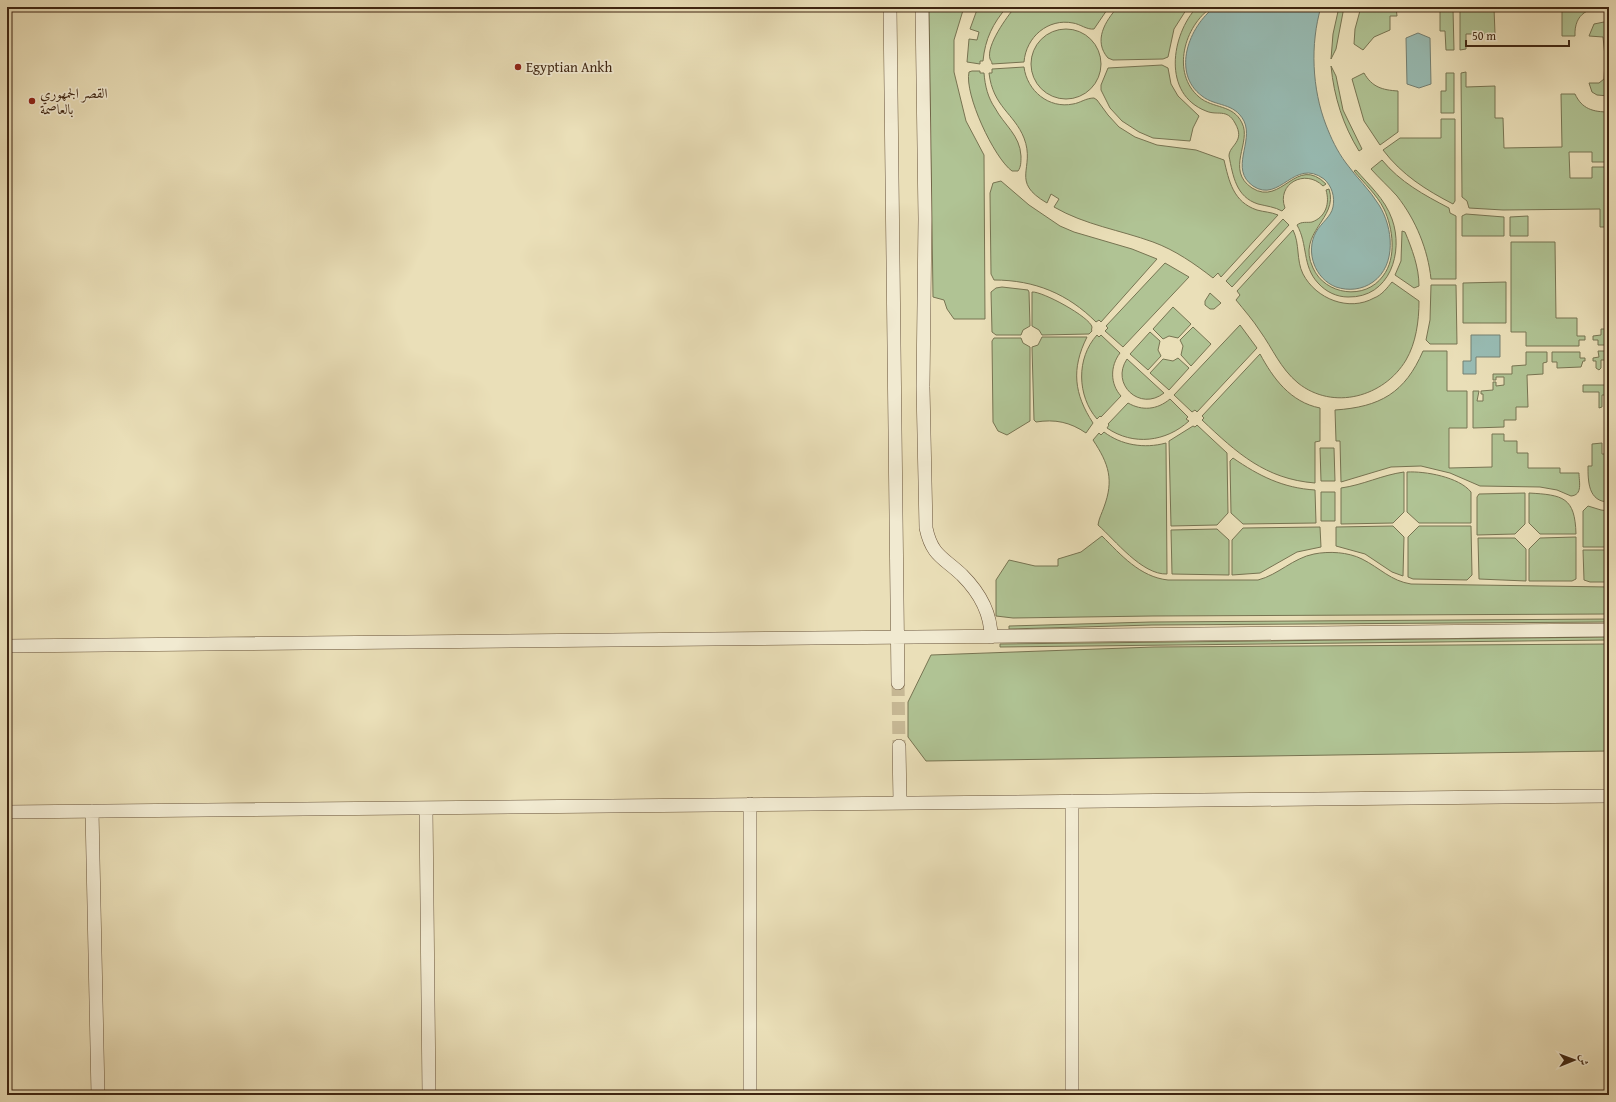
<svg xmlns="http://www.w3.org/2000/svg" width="1616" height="1102" viewBox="0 0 1616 1102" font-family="'Gentium Book Plus',Amiri,serif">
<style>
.green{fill:#b0c394;stroke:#777452}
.water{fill:#98bcb4;stroke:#748073}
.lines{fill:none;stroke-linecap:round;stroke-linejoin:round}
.minor-tunnel{stroke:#c8ba97;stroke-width:13;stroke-dasharray:13 6;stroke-linecap:butt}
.minor-casing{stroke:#69543b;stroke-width:14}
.minor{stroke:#f1ead1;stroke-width:13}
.poi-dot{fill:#8f2418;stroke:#f1ead1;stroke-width:1.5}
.labels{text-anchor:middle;stroke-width:3.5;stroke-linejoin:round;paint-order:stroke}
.poi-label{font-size:14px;fill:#3e2511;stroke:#f1ead1;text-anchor:start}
</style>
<rect width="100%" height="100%" fill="#eadfb8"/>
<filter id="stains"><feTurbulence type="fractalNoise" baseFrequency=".005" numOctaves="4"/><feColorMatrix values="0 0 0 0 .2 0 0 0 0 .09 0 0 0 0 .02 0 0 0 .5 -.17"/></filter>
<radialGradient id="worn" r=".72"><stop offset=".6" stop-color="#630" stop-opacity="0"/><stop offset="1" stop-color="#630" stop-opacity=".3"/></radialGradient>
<path class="green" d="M 929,7 L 964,7 L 954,40 L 954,72 L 966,121 L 984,155 L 985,319 L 954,319 L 947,309 L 944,300 L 933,297 Z
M 978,7 L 1007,7 C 993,23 985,39 983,61 L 980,61 L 980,64 L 967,62 L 969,39 L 977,40 L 979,32 L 970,29 Z
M 1015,7 L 1109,7 L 1094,29 C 1087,30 1080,24 1073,23 C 1048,18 1026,37 1024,62 L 992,64 C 992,62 991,61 990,59 C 986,45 1007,17 1015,7 Z
M 1118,7 L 1188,7 L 1174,29 L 1168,57 L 1163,59 L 1113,60 L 1108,58 C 1093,41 1105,21 1118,7 Z
M 1197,7 L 1212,7 C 1184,26 1171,73 1199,97 C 1213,109 1233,104 1242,123 C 1252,142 1225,170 1252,188 C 1282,207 1296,154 1326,184 L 1323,186 C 1305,168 1276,184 1285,208 L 1282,211 C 1275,207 1266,206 1258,204 C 1236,197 1233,176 1229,156 C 1229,145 1246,142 1235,123 C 1227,108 1217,116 1206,111 C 1162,94 1171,35 1197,7 Z
M 1339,7 L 1344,7 L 1336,49 L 1331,59 L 1333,34 Z
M 1361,7 L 1396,7 L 1397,16 L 1390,16 L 1390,30 L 1374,37 L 1363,50 L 1354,44 L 1355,29 Z
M 1460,7 L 1494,8 L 1495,34 L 1466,34 L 1466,49 L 1460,50 Z
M 1562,7 L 1609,7 C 1589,7 1574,13 1575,36 L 1562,36 Z
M 1440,9 L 1453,9 L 1454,50 L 1446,50 L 1445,31 L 1440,31 Z
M 1609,21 L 1609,56 L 1605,56 L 1603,37 L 1589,36 L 1594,24 Z
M1031 64a35 35 0 1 1 70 0a35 35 0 1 1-70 0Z
M 1605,62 L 1609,62 L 1609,96 L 1597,95 L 1592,92 L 1589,83 L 1599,83 L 1604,79 Z
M 1162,65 L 1168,68 L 1171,84 L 1178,96 L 1199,116 L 1193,128 L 1190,141 L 1153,138 L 1139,132 L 1122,121 L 1110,108 L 1101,90 L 1101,85 L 1108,68 Z
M 1331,66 L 1336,76 L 1343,110 L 1362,149 L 1359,151 C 1343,125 1334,97 1331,66 Z
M 1024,67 C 1027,91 1049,109 1073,104 C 1080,103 1086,98 1094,98 L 1097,100 L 1108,115 L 1119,127 L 1135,137 L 1157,145 L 1196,150 L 1224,160 C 1229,181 1233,202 1257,210 C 1264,212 1271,212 1278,215 L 1221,277 L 1218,273 L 1213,278 C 1195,264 1175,250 1153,242 C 1120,230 1085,225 1054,207 L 1059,199 L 1051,194 L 1047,203 C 1009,181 1036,169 1024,138 C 1014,113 993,107 989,73 L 992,73 L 992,69 Z
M 972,71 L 980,71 L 980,73 L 984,73 C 985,86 988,98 995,108 C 1004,125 1020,135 1021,156 C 1021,162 1021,167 1018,171 L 1012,171 C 994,158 964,94 969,72 Z
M 1466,72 L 1466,87 L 1495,86 L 1495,118 L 1503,118 L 1504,148 L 1562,147 L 1561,94 L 1575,94 C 1582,109 1593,112 1609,112 L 1609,162 L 1592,162 L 1592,152 L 1569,152 L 1570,178 L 1592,178 L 1592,167 L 1609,167 L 1609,214 L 1605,214 L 1605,227 L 1600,227 L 1600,209 L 1503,210 L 1469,208 L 1467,201 L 1462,197 L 1461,73 Z
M 1364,73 C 1372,87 1382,90 1398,91 L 1398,132 L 1380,145 L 1364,121 L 1352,79 Z
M 1446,73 L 1454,73 L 1454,113 L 1441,113 L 1441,91 L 1446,91 Z
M 1441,119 L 1455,119 L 1455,201 L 1453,204 C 1426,190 1402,175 1383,150 L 1400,138 L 1441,138 Z
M 1382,160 C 1400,182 1424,195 1449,208 L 1450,213 L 1456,216 L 1456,279 L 1431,279 C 1428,250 1416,220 1397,196 C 1389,187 1379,178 1371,169 Z
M 1356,170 C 1369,185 1385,199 1392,219 C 1404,252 1390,298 1348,297 C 1337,297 1326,292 1318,283 C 1302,266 1308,244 1297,225 C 1302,221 1307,223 1312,222 C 1326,217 1330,203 1326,190 L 1329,189 C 1339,219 1296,232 1313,268 C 1325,295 1365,301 1383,276 C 1397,258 1393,228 1384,209 C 1377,195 1364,183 1354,171 Z
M 1001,181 L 1029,205 L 1060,226 L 1074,232 L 1132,249 L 1157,259 L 1101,322 L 1099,320 L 1096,322 C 1068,294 1035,280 994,280 L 991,274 L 990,193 L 993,183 Z
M 1466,214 L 1504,217 L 1504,236 L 1462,236 L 1462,216 Z
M 1528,216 L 1528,236 L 1510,236 L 1510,217 Z
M 1283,219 L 1289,225 L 1232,287 L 1226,281 Z
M 1293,230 C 1300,244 1296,260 1303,274 C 1316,299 1349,312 1374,298 C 1382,295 1387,288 1392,282 L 1419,301 C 1419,321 1416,343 1406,360 C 1384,397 1333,411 1298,383 C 1280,368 1273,349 1260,331 C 1253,320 1244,310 1236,300 L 1240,295 L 1237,291 Z
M 1402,231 L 1405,232 C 1412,249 1419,267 1419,286 L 1414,288 L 1395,275 L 1401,261 Z
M 1511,242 L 1555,242 L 1556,318 L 1577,318 L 1577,336 L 1585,336 L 1585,340 L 1579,340 L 1579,346 L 1526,346 L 1526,332 L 1511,332 Z
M 1165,263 L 1189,277 L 1123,347 L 1105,331 L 1108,328 L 1106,326 Z
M 1506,282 L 1506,323 L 1463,323 L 1463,283 Z
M 1431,285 L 1456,285 L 1457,344 L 1430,344 L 1426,340 L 1430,320 Z
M 1002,287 L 1028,290 L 1029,292 L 1030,326 L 1023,330 L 1021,335 L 996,335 L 992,332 L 991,292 L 996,288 Z
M 1032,292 C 1042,291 1090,317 1092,327 C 1092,328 1091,330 1092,331 L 1089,334 L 1042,335 L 1039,330 L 1032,326 Z
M 1210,293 L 1221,303 L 1214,309 L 1210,309 L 1205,305 L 1205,301 Z
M 1173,307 L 1191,324 L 1178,338 L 1169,336 L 1163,339 L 1153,329 Z
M 1240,325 L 1257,348 L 1197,412 L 1195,410 L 1192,412 L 1174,395 Z
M 1193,327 L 1211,344 L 1191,366 L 1181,355 L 1183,346 L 1180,340 Z
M 1601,329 L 1609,329 L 1609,345 L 1598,345 L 1598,340 L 1593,340 L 1593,336 L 1601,335 Z
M 1150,332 L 1160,341 L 1158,350 L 1161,356 L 1148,370 L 1130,354 Z
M 1097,335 L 1099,337 L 1101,335 L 1120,353 C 1110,366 1110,384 1121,396 L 1101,417 L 1100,416 L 1097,419 C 1077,396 1076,358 1097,335 Z
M 1042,337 L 1087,337 C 1071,369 1074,394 1093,423 L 1086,433 C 1070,422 1055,419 1036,422 L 1034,420 L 1032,347 L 1038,345 Z
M 994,338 L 1021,338 L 1023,343 L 1030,347 L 1030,421 L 1007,435 L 998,431 L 993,422 L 992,341 Z
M 1423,351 L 1447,351 L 1447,391 L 1467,391 L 1467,428 L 1449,428 L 1449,468 L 1492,467 L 1492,434 L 1504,434 L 1504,441 L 1517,441 L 1517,453 L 1528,453 L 1528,468 L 1560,468 L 1560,473 L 1579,473 C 1579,482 1583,495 1571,496 L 1557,490 L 1540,487 L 1480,486 L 1450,473 L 1421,466 L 1391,467 L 1341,482 L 1340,441 L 1336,441 L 1335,410 C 1380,407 1405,393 1423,351 Z
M 1598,351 L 1609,351 L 1609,360 L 1601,360 L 1601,368 L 1599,370 L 1596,368 L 1596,361 L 1593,361 L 1593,358 L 1599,357 Z
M 1526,352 L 1547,352 L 1547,362 L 1543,363 L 1543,374 L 1527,375 L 1528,407 L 1516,407 L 1516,420 L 1504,420 L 1504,427 L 1473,428 L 1473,391 L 1479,391 L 1477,401 L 1483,401 L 1483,394 L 1481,394 L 1481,391 L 1493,390 L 1493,382 L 1496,382 L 1496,386 L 1504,385 L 1504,377 L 1496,377 L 1496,380 L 1493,380 L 1493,374 L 1512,374 L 1512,366 L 1526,365 Z
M 1552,352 L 1580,352 L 1580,358 L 1585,358 L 1585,361 L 1583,361 L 1581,367 L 1557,368 L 1557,362 L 1552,362 Z
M 1260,354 C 1273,378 1290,402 1320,408 L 1320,441 L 1315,442 L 1315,483 C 1265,479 1237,453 1202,420 L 1204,418 L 1202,416 Z
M 1178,358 L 1189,368 L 1169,390 L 1150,373 L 1163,359 L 1173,361 Z
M 1127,359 L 1164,393 C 1140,412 1110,384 1127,359 Z
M 1583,385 L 1609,385 L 1609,395 L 1602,395 L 1602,407 L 1599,408 L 1599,392 L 1583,392 Z
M 1170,399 L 1188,417 L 1186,419 L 1189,421 C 1166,442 1133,446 1107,428 L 1109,425 L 1108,424 L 1128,403 C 1142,411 1157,410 1170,399 Z
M 1197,425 L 1227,453 L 1228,513 L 1217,525 L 1171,526 L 1169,441 L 1193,426 L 1195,427 Z
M 1104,432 C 1121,445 1144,449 1166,443 L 1167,574 C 1142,575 1115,540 1098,525 C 1099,518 1102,513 1104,507 C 1114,480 1109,464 1093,440 L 1099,433 L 1101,435 Z
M 1602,443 L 1602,454 L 1609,454 L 1609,502 C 1588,502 1588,481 1588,466 L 1592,466 L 1592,444 Z
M 1320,448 L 1334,448 L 1335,481 L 1321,481 Z
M 1233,458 C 1259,476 1283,488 1315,490 L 1316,523 L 1243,524 L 1231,513 L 1230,461 Z
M 1404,472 L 1404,512 L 1393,523 L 1341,524 L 1341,488 C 1363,485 1382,475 1404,472 Z
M 1407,472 C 1425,471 1459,477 1471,492 L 1471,523 L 1419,523 L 1407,512 Z
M 1321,492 L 1335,492 L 1335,521 L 1321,521 Z
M 1525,493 L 1525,524 L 1515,534 L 1477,535 L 1477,497 L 1479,494 Z
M 1529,493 C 1563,495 1575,497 1576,534 L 1540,534 L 1529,523 Z
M 1588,506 L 1601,510 L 1609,511 L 1609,547 L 1583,547 L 1583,511 Z
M 1393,526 L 1404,537 L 1403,576 L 1392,572 L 1365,554 L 1336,546 L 1336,527 Z
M 1419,526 L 1471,526 L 1472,575 L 1467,580 L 1413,579 L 1408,577 L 1408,537 Z
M 1320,527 L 1321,547 L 1297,552 L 1260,573 L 1232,575 L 1232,540 L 1243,528 Z
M 1217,529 L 1229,540 L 1229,575 L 1172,574 L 1171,530 Z
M 1102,536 C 1121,555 1140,577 1168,580 L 1258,580 C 1278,575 1293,558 1314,554 C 1329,551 1348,552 1362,559 C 1380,568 1391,581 1411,584 L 1609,587 L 1609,614 L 1152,616 L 1013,618 L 996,616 L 996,580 L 1009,560 L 1035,566 L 1058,566 L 1058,559 L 1081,552 Z
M 1576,537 L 1576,579 L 1572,581 L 1529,581 L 1529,549 L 1540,538 Z
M 1478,538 L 1515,538 L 1526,549 L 1526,581 L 1479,579 Z
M 1583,550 L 1609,550 L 1609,582 L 1590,582 L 1584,580 Z
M 1609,619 L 1609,622 L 1152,625 L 1009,629 L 1009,626 L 1151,622 Z
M 1609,637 L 1609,640 L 1000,647 L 1000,644 Z
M 1609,644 L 1609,751 L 926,761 L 908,737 L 908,702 L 931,655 L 1154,647 Z"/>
<path class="water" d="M 1215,7 L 1321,7 C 1310,44 1312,89 1326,125 C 1331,138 1337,151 1346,163 C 1356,177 1370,190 1379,205 C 1393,227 1397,265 1373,282 C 1362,290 1348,291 1336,287 C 1315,279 1305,252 1316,232 C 1321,223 1331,217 1333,207 C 1335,197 1332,186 1324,179 C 1294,157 1280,204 1253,186 C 1229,169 1254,142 1244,121 C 1234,102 1216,107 1202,96 C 1171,73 1189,26 1215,7 Z
M 1418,33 L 1430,38 L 1431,84 L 1419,88 L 1407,84 L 1406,38 Z
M 1471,335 L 1500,335 L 1500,357 L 1476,357 L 1476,374 L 1463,374 L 1463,361 L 1471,361 Z"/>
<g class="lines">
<path class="minor-tunnel" d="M 898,683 L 899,746"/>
<defs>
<path id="minor" d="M 890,7 L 898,683
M 922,7 L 925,219 L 923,387 L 926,528 C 932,556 943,557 962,575 C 979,592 991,613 991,637
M 7,646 L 1609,630
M 899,746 L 900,802
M 426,808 L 429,1095
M 92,811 L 98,1095
M 7,812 L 1609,796
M 750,1095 L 750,804
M 1072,1095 L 1072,801"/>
</defs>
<use href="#minor" class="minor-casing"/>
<use href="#minor" class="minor"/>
</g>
<g class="poi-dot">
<circle cx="518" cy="67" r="4"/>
<circle cx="32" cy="101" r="4"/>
</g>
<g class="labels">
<g class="poi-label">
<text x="526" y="72">Egyptian Ankh</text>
<text x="40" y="98">القصر الجمهوري<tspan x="40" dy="16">بالعاصمة</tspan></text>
</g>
</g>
<rect width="1616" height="1102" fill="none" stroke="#eadfb8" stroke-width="24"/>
<rect x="8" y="8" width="1600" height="1086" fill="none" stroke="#3e2511" stroke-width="2"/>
<rect x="12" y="12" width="1592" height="1078" fill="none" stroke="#3e2511"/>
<g transform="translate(1574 1060) rotate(89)" stroke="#f1ead1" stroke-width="3" paint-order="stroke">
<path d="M0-3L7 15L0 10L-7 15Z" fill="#3e2511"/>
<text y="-6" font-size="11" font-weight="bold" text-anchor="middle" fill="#3e2511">ش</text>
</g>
<path d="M1466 40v6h103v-6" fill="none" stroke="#3e2511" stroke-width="2"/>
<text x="1472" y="40" font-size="12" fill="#3e2511" stroke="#f1ead1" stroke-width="3" paint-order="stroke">50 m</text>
<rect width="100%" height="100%" filter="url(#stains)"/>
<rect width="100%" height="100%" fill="url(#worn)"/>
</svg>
